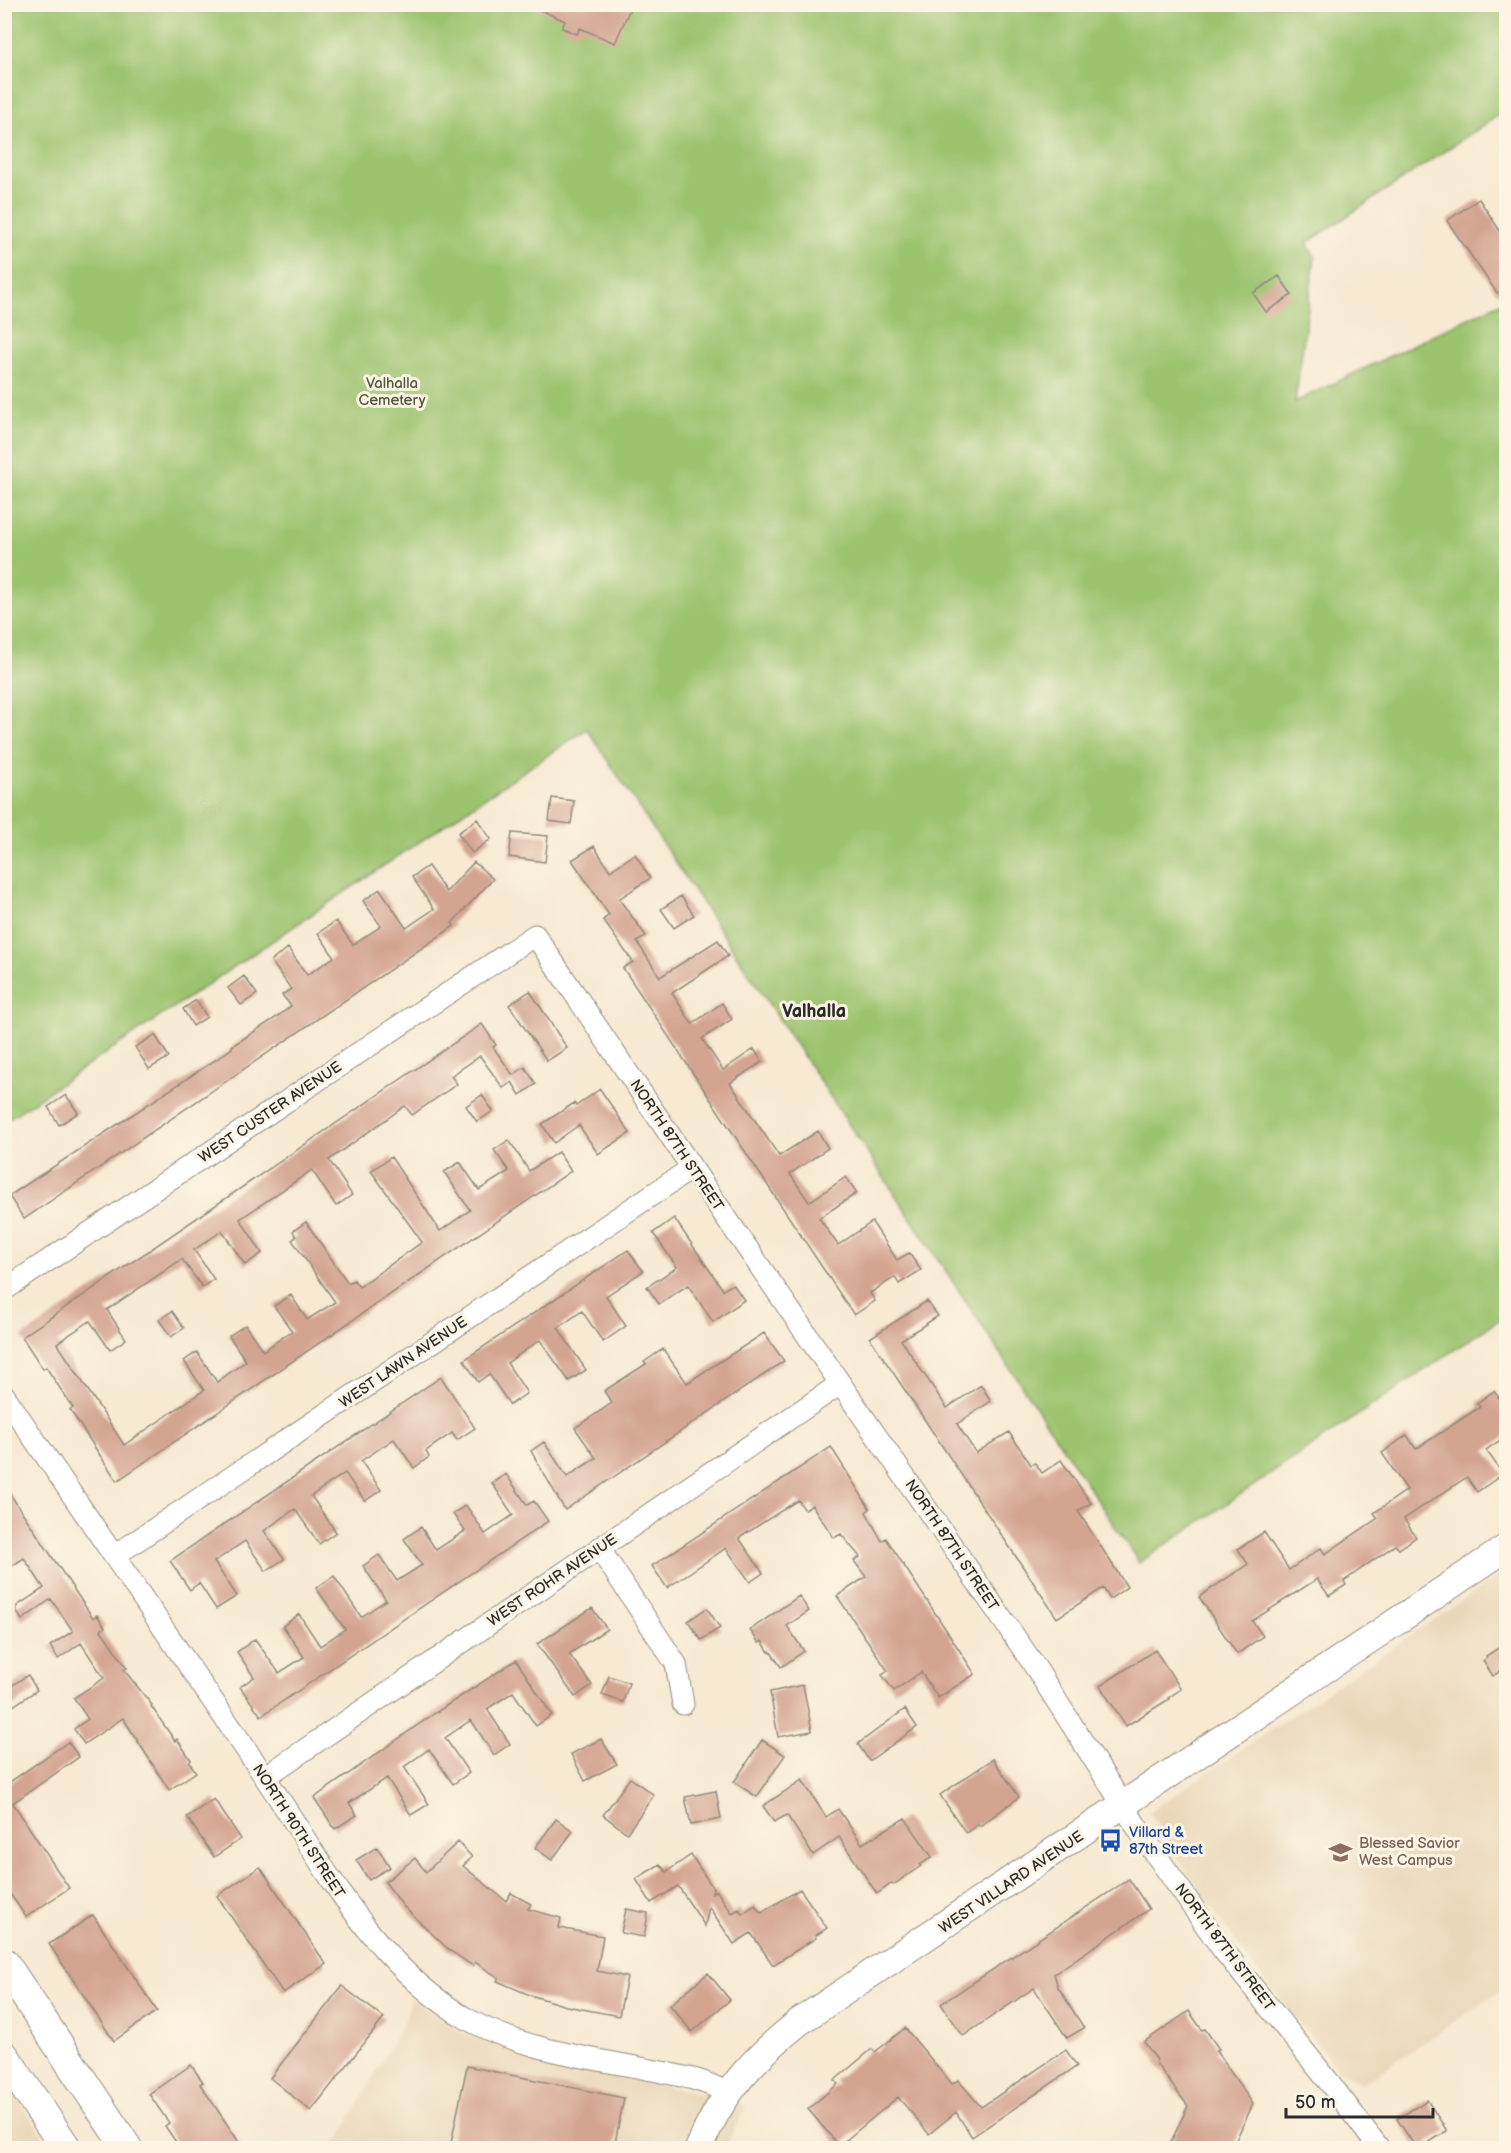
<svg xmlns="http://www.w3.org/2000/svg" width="1511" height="2153" viewBox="0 0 1511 2153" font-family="'Balsamiq Sans',sans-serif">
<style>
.built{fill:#ead8ba}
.green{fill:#9cc36e;stroke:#64774c;stroke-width:1.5}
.building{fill:#d3a490}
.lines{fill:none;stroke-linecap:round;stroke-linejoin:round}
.minor-casing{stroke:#918a7e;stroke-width:23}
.tertiary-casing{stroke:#918a7e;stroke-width:29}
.secondary-casing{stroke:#918a7e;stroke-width:32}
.minor{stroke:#fff;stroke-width:21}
.tertiary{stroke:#fff;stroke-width:27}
.secondary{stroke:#fff;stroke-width:30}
.labels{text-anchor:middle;stroke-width:6;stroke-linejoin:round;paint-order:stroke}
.park-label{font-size:15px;fill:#4d593f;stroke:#fcf5e5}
.street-label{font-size:15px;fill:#2b2b2b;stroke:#fcf5e5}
.transit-label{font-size:15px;fill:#164399;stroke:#fcf5e5;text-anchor:start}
.education-label{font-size:15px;fill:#785e54;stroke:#fcf5e5;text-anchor:start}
.quarter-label{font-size:18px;font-weight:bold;fill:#2b2b2b;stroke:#fcf5e5}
</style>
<rect width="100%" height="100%" fill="#fcf5e5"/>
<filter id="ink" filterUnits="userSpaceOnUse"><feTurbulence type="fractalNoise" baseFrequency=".0167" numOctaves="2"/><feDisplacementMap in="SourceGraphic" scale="12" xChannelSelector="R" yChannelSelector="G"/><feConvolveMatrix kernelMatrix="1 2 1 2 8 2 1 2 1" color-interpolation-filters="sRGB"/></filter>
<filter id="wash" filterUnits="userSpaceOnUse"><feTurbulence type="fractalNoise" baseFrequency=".008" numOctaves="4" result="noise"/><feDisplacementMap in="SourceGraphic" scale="24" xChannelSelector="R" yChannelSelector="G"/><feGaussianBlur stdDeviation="1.35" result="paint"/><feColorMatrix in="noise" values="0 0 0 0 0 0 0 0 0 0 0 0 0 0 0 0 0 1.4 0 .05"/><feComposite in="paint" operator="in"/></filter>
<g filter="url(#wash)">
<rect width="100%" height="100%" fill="#f7e9d2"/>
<path class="built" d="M 1506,1571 L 1506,1987 L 1362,2084 L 1339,2070 L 1253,1966 L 1201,1893 L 1149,1812 Z
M 411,1999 L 461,2032 L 598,2074 L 704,2094 L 746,2106 L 725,2148 L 334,2148 L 406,2018 Z
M 5,2077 L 50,2148 L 5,2148 Z"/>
<path class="green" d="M 5,5 L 1506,5 L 1506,110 L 1307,243 L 1315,257 L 1295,402 L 1506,300 L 1506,1315 L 1139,1563 L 587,729 L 5,1121 Z"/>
<g id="blocks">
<path class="building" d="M 527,4 L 632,4 L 615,43 L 580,28 L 577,34 L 562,28 L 565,21 Z
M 1479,199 L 1506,240 L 1506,287 L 1497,293 L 1447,221 Z
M 1279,276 L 1292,295 L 1266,312 L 1253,293 Z
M 552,798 L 574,801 L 571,824 L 549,821 Z
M 477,819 L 491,839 L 472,853 L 458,833 Z
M 512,833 L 548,836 L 545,862 L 509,857 Z
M 594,846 L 610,871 L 635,854 L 650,878 L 619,899 L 646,936 L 637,942 L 660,977 L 718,940 L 728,956 L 672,993 L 692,1024 L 722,1003 L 732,1019 L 702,1039 L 723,1070 L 754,1049 L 762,1062 L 730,1083 L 779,1156 L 818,1131 L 828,1148 L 790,1174 L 809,1202 L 846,1177 L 857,1193 L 819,1218 L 838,1245 L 872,1222 L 897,1260 L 909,1253 L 921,1270 L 899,1284 L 895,1277 L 870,1293 L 875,1301 L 854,1315 L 623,968 L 633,962 L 603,920 L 609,915 L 572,860 Z
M 474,862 L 493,879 L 452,923 L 454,926 L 24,1219 L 9,1196 L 217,1059 L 232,1048 L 232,1046 L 277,1017 L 291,1006 L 282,995 L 291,989 L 271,961 L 288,948 L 307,975 L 334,957 L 318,933 L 336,921 L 353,945 L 381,926 L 363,901 L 380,889 L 406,928 L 434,909 L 412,877 L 428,866 L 446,892 Z
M 681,896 L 694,915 L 674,928 L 661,909 Z
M 244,976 L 257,994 L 241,1005 L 228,988 Z
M 530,991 L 567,1048 L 547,1061 L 509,1005 Z
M 196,1000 L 207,1017 L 193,1026 L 183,1009 Z
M 482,1024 L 496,1045 L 493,1047 L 513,1075 L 525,1067 L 536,1084 L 520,1095 L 512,1082 L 503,1088 L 480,1056 L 451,1076 L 457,1084 L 412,1115 L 405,1106 L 329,1160 L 352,1195 L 336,1206 L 312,1170 L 240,1219 L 262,1253 L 245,1265 L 222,1231 L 194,1250 L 214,1279 L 202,1287 L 182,1259 L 107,1310 L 126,1339 L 110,1350 L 90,1321 L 57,1343 L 124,1445 L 204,1390 L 184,1361 L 197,1352 L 217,1382 L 246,1361 L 229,1336 L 245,1325 L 263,1351 L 292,1331 L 274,1306 L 291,1295 L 307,1320 L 335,1302 L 292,1240 L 296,1237 L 293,1231 L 306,1222 L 348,1283 L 354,1280 L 359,1287 L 422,1242 L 371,1171 L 391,1157 L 440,1231 L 470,1210 L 444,1172 L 460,1162 L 479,1190 L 509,1171 L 494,1150 L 509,1140 L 529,1171 L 558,1152 L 571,1171 L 117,1481 L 70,1410 L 73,1408 L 46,1367 L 43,1369 L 22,1337 Z
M 155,1035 L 169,1057 L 149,1069 L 135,1047 Z
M 600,1089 L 630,1133 L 598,1154 L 579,1125 L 554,1143 L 542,1124 L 574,1103 L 576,1106 Z
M 66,1095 L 78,1113 L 59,1125 L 48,1107 Z
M 482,1095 L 493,1111 L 477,1122 L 466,1106 Z
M 674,1218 L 723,1290 L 733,1284 L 744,1300 L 713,1322 L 688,1285 L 659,1304 L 647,1287 L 677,1267 L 653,1233 Z
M 628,1250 L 643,1271 L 606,1296 L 626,1326 L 603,1342 L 582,1311 L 558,1328 L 586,1370 L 569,1381 L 540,1340 L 507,1363 L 527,1393 L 510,1405 L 489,1374 L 478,1382 L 464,1360 Z
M 927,1301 L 938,1316 L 901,1340 L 947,1408 L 981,1385 L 991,1401 L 957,1424 L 976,1453 L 1009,1432 L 1031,1465 L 1035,1463 L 1042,1473 L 1061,1460 L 1091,1503 L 1078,1511 L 1127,1587 L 1110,1599 L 1103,1588 L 1057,1618 L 870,1338 Z
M 172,1311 L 184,1328 L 171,1337 L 159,1320 Z
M 764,1333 L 784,1361 L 565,1510 L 531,1451 L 544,1442 L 567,1477 L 596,1458 L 575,1428 L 612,1403 L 604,1391 L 646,1364 L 644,1362 L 663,1349 L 687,1383 Z
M 441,1377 L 475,1428 L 457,1440 L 452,1433 L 426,1451 L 429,1457 L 414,1468 L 394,1439 L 361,1461 L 381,1490 L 365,1501 L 345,1473 L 311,1496 L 336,1532 L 319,1544 L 295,1509 L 264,1531 L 284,1559 L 266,1571 L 245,1541 L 214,1562 L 237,1596 L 216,1609 L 199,1583 L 190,1590 L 170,1561 Z
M 1494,1391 L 1499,1398 L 1506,1392 L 1506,1436 L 1486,1450 L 1503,1474 L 1477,1492 L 1467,1477 L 1404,1519 L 1416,1537 L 1399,1549 L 1395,1545 L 1344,1581 L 1346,1585 L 1329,1596 L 1317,1579 L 1252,1621 L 1263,1636 L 1237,1654 L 1199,1597 L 1248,1564 L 1238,1549 L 1264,1532 L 1289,1570 L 1321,1548 L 1325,1554 L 1378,1518 L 1374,1513 L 1407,1490 L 1382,1453 L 1407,1435 L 1416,1449 L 1480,1407 L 1477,1403 Z
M 831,1447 L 870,1509 L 866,1512 L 882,1541 L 886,1538 L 975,1674 L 938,1698 L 921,1672 L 894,1691 L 882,1675 L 888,1671 L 837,1596 L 866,1577 L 854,1561 L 860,1557 L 841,1534 L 834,1538 L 812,1505 L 805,1510 L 798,1500 L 739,1538 L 763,1573 L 750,1582 L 726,1548 L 667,1588 L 652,1566 Z
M 506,1474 L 527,1505 L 534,1501 L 548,1521 L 261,1716 L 240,1687 L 254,1677 L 237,1652 L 255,1639 L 279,1673 L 304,1657 L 283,1626 L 299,1614 L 320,1646 L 345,1629 L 316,1588 L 334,1576 L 361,1617 L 386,1600 L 363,1566 L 379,1555 L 397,1581 L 422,1565 L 404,1539 L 421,1527 L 436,1550 L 465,1531 L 453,1514 L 466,1505 L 485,1534 L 513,1515 L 492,1483 Z
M 4,1485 L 93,1618 L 97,1615 L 105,1627 L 101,1630 L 127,1668 L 124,1670 L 152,1705 L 151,1706 L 175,1741 L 177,1739 L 191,1760 L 189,1762 L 196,1772 L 169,1790 L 123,1718 L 84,1744 L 74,1729 L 88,1719 L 74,1698 L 104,1678 L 81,1643 L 58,1659 L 50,1646 L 73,1631 L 51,1599 L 22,1620 L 17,1612 L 17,1606 L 44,1588 L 24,1558 L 4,1571 Z
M 799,1596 L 809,1611 L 787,1626 L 804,1651 L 781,1667 L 770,1651 L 769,1652 L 762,1641 L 759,1643 L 750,1630 Z
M 592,1608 L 607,1629 L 569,1654 L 592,1685 L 575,1697 L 537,1644 Z
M 707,1608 L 720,1628 L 701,1640 L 688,1621 Z
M 1506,1643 L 1506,1667 L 1493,1676 L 1483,1661 L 1487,1658 L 1486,1656 Z
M 1155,1650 L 1181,1689 L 1168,1698 L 1169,1699 L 1126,1726 L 1100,1686 Z
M 516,1660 L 552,1715 L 536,1726 L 513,1692 L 487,1709 L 510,1744 L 494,1755 L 471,1720 L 445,1738 L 469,1773 L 453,1784 L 429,1749 L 404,1767 L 429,1804 L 411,1815 L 387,1778 L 349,1803 L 357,1815 L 335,1829 L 314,1798 L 435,1713 Z
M 28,1675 L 37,1690 L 4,1712 L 4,1691 Z
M 609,1676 L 629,1683 L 623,1702 L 602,1695 Z
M 803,1685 L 812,1731 L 778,1737 L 770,1692 Z
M 905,1709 L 917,1727 L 869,1761 L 858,1744 Z
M 601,1739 L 617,1764 L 585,1781 L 571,1754 Z
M 762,1740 L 785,1755 L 757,1797 L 734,1782 Z
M 68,1742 L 79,1757 L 13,1803 L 69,1888 L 26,1917 L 4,1885 L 4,1786 Z
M 993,1759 L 1019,1797 L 980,1826 L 978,1824 L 966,1833 L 940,1795 Z
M 630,1778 L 654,1795 L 627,1833 L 603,1815 Z
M 802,1780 L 826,1817 L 838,1809 L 862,1844 L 905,1818 L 932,1857 L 920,1865 L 921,1866 L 893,1885 L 892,1883 L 877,1894 L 839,1837 L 813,1855 L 787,1815 L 774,1822 L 763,1806 Z
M 716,1791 L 721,1819 L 691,1825 L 685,1797 Z
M 214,1799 L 241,1839 L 214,1857 L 187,1817 Z
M 556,1819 L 573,1831 L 552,1860 L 535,1848 Z
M 458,1842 L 472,1857 L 463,1866 L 506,1901 L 511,1893 L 531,1904 L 528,1909 L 561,1918 L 559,1928 L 603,1936 L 597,1971 L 627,1977 L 619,2016 L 566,2006 L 530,1995 L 497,1981 L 499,1978 L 475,1962 L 473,1966 L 449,1950 L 404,1907 L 385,1882 L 415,1858 L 426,1872 Z
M 377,1847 L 390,1867 L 369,1880 L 356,1860 Z
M 691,1855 L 713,1888 L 712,1893 L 716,1890 L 732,1913 L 739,1909 L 742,1914 L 755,1905 L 761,1913 L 800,1889 L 827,1928 L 815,1936 L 816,1938 L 773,1965 L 751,1933 L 734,1944 L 709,1907 L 705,1926 L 678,1886 L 651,1903 L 636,1879 L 660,1864 L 666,1872 Z
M 260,1867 L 326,1964 L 283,1993 L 217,1896 Z
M 1129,1879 L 1149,1909 L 1054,1974 L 1058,1987 L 1084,2028 L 1067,2038 L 1034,1988 L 963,2036 L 941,2004 Z
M 626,1909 L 648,1913 L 644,1937 L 621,1933 Z
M 93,1915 L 157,2011 L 114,2041 L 49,1944 Z
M 708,1973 L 730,2000 L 692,2032 L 670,2005 Z
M 342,1986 L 384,2018 L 311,2111 L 270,2078 Z
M 1189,2011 L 1202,2030 L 1205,2029 L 1219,2049 L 1216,2051 L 1253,2104 L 1232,2148 L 1168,2148 L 1188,2106 L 1155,2062 L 1157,2060 L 1144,2042 Z
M 905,2028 L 952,2084 L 958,2080 L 981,2107 L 1066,2050 L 1077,2066 L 972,2137 L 956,2112 L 929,2134 L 898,2097 L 839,2146 L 808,2109 L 838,2084 L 835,2080 L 872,2049 L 875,2052 Z
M 191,2065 L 203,2082 L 200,2084 L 243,2148 L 180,2148 L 165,2126 L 169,2123 L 149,2094 Z
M 467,2066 L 624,2098 L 614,2148 L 450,2148 Z
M 1427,2100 L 1447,2131 L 1420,2148 L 1416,2148 L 1397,2119 Z"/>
</g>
</g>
<g filter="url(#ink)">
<use href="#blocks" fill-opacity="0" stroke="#918a7e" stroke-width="1.5"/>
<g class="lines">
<defs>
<path id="minor" d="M 4,1290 L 535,935 L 692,1168 L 1032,1662 L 1142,1835 L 1223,1950 L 1329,2082 L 1379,2148
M 4,1395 C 88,1519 173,1643 258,1767 C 320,1856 370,1964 469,2020 C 534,2056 622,2061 693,2079 C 705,2082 717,2088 728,2092
M 599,1548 L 676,1664 L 683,1704
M 114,1556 L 692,1168
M 265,1777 L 840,1384"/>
<path id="tertiary" d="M 699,2148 C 721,2093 753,2059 799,2022 L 1506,1548"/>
<path id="secondary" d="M 4,1963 L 127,2148
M 4,2056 L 66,2148"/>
</defs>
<use href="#minor" class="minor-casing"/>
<use href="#tertiary" class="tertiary-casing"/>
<use href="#secondary" class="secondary-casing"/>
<use href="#minor" class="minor"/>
<use href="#tertiary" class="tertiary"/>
<use href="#secondary" class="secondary"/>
</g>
</g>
<defs>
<symbol id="bus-bare" viewBox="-9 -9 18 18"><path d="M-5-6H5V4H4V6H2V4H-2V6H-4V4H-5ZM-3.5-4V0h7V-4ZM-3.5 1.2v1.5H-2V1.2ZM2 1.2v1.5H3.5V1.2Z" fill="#1a4fb4" stroke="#fcf5e5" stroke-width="2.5" paint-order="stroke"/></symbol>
<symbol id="school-bare" viewBox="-9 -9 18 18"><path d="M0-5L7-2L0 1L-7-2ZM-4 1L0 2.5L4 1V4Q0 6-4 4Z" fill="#8d6e63" stroke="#fcf5e5" stroke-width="2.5" paint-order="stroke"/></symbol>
</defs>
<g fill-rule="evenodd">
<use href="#bus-bare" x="1094" y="1824" width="33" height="33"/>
<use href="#school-bare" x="1324" y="1836" width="33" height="33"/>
</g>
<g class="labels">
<g class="park-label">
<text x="392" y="388">Valhalla<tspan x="392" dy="17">Cemetery</tspan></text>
</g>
<g class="street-label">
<text transform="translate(270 1112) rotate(-34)" y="5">WEST CUSTER AVENUE</text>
<text transform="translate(677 1145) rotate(56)" y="5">NORTH 87TH STREET</text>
<text transform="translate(403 1362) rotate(-34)" y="5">WEST LAWN AVENUE</text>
<text transform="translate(952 1545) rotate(56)" y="5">NORTH 87TH STREET</text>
<text transform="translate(552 1580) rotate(-34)" y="5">WEST ROHR AVENUE</text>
<text transform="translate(299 1831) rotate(57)" y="5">NORTH 90TH STREET</text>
<text transform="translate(1011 1882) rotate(-34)" y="5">WEST VILLARD AVENUE</text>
<text transform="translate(1225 1947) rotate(53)" y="5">NORTH 87TH STREET</text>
</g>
<g class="transit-label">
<text x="1129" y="1837">Villard &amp;<tspan x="1129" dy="17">87th Street</tspan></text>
</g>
<g class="education-label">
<text x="1359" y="1848">Blessed Savior<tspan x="1359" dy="17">West Campus</tspan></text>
</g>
<g class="quarter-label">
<text x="814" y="1017">Valhalla</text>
</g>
</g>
<rect width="1511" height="2153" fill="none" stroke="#fcf5e5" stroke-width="24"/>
<path d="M1286 2108v9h147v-9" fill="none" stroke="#2b2b2b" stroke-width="3"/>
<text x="1295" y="2108" font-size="18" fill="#2b2b2b" stroke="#fcf5e5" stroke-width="4.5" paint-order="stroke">50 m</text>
</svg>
